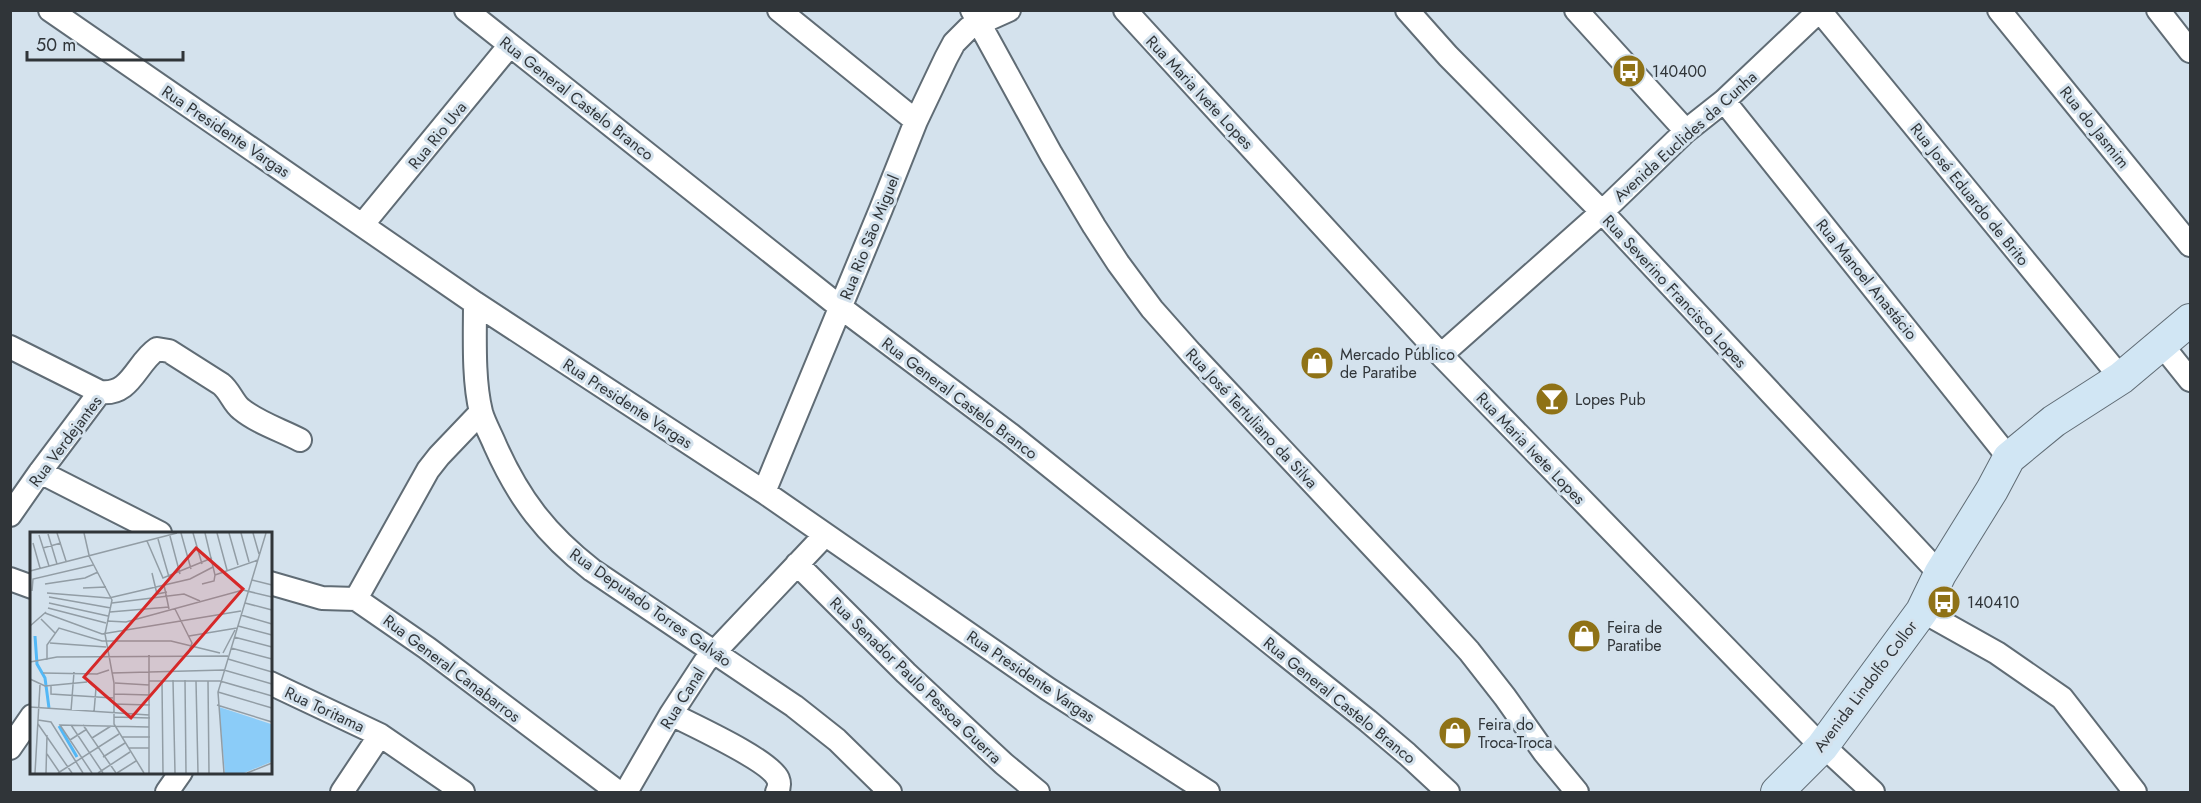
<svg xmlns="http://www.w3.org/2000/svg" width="2201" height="803" viewBox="0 0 2201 803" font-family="Jost,sans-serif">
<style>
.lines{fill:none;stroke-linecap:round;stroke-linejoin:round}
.street-casing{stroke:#606c75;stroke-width:26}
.secondary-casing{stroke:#606c75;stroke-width:34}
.street{stroke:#fff;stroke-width:22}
.secondary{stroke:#d1e6f4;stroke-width:32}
.labels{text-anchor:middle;stroke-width:6;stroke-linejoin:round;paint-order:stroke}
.poi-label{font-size:16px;fill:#303539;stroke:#d4e2ed;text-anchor:start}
.street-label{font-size:16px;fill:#303539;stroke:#d4e2ed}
.inset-river{fill:none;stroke:#53b8f6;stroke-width:3}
.inset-road{fill:none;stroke:#929da5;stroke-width:1.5}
.view{fill:#d62828;fill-opacity:0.15;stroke:#d62828;stroke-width:3}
.inset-edge{fill:none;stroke:#303539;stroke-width:3}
</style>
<rect width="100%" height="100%" fill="#d4e2ed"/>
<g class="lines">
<defs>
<path id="street" d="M 50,10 L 475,303 L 764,492 L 1048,689 L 1208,792
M 466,10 L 840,307 L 1011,435 L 1368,721 L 1407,754 L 1448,792
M 779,10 L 916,121
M 972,10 L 1051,154 L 1094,226 L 1118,263 L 1152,309 L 1191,353 L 1419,596 L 1469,651 L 1505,697 L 1544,752 L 1577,792
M 1125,10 L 1441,355 L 1822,747 L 1833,755 L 1873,792
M 1407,10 L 1448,56 L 1602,212 L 1940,574
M 1576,10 L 1686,131
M 1999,10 L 2190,245
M 2158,10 L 2190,51
M 1820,11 L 2121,378
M 1724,101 L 2009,458
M 363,224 L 510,45
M 475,303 C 475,336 473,380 481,412 C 484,423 491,435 495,445 C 519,499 546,534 592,570 L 794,706 L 837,740 L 890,792
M 2162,345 L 2190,380
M 10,347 L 100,392
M 1441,355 L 1602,212 L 1686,131 L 1724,101 L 1820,10
M 40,472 L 160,533
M 764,492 L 881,209 L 916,121 L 946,58 L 954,43 L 969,28 L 1009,10
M 10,515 L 40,472 L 100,392 C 131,396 136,363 157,349 L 169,351 L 221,384 C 230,391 233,403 241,409 C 258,423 281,430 300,440
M 797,564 L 906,673 L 1004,764 L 1038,792
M 10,579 L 32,587
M 270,583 L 322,598 L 356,599 L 427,648 L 618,792
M 356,599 L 428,470 L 439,456 L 481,412
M 1922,611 L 1997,653 L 2062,698 L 2135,792
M 270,683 L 380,735 L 463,792
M 671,714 C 692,725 770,760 778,779 C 780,784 779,788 777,792
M 10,748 L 32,716
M 167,792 L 181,772
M 342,792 L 380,735
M 626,792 L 671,714 L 705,662 L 825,535"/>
<path id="secondary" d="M 1777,792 L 1822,747 L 1922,611 L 1940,574 L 1992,490 L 2009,458 L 2054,421 L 2121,378 L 2190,320"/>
</defs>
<use href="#street" class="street-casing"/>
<use href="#secondary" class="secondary-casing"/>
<use href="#street" class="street"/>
<use href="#secondary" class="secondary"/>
</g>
<defs>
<symbol id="bus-disc" viewBox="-11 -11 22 22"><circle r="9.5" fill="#8f7216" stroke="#d4e2ed"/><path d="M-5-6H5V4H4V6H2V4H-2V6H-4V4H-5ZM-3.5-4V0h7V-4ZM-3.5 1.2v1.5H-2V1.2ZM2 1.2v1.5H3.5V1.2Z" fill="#fff"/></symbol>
<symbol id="shop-disc" viewBox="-11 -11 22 22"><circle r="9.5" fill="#8f7216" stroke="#d4e2ed"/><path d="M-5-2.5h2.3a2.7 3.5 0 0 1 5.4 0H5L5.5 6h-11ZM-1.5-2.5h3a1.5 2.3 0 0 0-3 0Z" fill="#fff"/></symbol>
<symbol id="bar-disc" viewBox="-11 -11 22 22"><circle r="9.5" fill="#8f7216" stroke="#d4e2ed"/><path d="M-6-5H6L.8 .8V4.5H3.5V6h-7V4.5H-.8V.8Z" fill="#fff"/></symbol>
</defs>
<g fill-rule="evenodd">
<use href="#bus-disc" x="1610" y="52" width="38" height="38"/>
<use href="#shop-disc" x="1298" y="344" width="38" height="38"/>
<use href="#bar-disc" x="1533" y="380" width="38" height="38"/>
<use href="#bus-disc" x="1925" y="583" width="38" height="38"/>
<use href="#shop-disc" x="1565" y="617" width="38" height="38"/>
<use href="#shop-disc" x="1436" y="714" width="38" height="38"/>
</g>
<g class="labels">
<g class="poi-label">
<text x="1652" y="77">140400</text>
<text x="1340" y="360">Mercado Público<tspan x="1340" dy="18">de Paratibe</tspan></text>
<text x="1575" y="405">Lopes Pub</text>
<text x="1967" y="608">140410</text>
<text x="1607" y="633">Feira de<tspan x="1607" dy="18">Paratibe</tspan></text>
<text x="1478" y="730">Feira do<tspan x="1478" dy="18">Troca-Troca</tspan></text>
</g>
<g class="street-label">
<text transform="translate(1200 92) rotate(47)" y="6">Rua Maria Ivete Lopes</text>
<text transform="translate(577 98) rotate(38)" y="6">Rua General Castelo Branco</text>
<text transform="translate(2095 127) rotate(51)" y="6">Rua do Jasmim</text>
<text transform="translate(226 131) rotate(34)" y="6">Rua Presidente Vargas</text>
<text transform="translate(437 135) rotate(-51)" y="6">Rua Rio Uva</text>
<text transform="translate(1685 136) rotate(-42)" y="6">Avenida Euclides da Cunha</text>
<text transform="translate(1970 194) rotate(51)" y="6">Rua José Eduardo de Brito</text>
<text transform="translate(869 237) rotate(-68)" y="6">Rua Rio São Miguel</text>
<text transform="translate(1867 279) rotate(51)" y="6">Rua Manoel Anastácio</text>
<text transform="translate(1675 291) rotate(47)" y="6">Rua Severino Francisco Lopes</text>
<text transform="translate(960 398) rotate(37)" y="6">Rua General Castelo Branco</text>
<text transform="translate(628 403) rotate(33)" y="6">Rua Presidente Vargas</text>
<text transform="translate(1252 418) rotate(47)" y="6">Rua José Tertuliano da Silva</text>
<text transform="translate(65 441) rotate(-53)" y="6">Rua Verdejantes</text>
<text transform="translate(1531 448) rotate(46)" y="6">Rua Maria Ivete Lopes</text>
<text transform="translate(651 607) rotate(35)" y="6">Rua Deputado Torres Galvão</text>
<text transform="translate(452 668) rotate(37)" y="6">Rua General Canabarros</text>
<text transform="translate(1031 676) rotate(34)" y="6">Rua Presidente Vargas</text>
<text transform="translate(916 680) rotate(44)" y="6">Rua Senador Paulo Pessoa Guerra</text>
<text transform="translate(1865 686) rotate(-53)" y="6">Avenida Lindolfo Collor</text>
<text transform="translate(682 698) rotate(-58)" y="6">Rua Canal</text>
<text transform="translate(1340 700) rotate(39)" y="6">Rua General Castelo Branco</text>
<text transform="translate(325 709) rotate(25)" y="6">Rua Toritama</text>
</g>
</g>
<g transform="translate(30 532)">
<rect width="242" height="242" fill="#d4e2ed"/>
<path d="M 189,175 L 241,192 L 241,230 L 214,241 L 195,241 Z" fill="#8bccf8"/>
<path class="inset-river" d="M 5,104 L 7,132 L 15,146 L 19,176M 29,194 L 47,225"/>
<path class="inset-road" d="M 27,1 L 36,29M 54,1 L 59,23M 151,1 L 161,37M 163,1 L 172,32M 187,1 L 197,38M 199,1 L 208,33M 211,1 L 219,30M 223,1 L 229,22M 18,2 L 27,32M 9,3 L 19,34M 140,4 L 150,42M 128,7 L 139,45M 117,9 L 133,46 L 182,26M 3,11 L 10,36M 13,16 L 31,11M 59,24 L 82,68 L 75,102 L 84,151 L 84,192 L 114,241M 0,39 L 147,1M 122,41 L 127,62 L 137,60M 185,43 L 228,28M 222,48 L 242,53M 15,52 L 55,46 L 68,40M 172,52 L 184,49 L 185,43 L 175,1M 134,53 L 139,77M 53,56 L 76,55M 2,59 L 3,47 L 63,33M 17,61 L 79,66 L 160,47 L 183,35M 19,65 L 81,76M 19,71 L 78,84M 82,71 L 154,62 L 170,69M 215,71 L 242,78M 18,76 L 76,91M 145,77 L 162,111 L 158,122M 80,80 L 139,75M 15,81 L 72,102 L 211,79M 211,83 L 242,92M 11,87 L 25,101M 77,89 L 96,90 L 213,58 L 242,65M 0,94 L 16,80M 208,94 L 242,103M 159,104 L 207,96M 204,105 L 242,115M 20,111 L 76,115M 201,116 L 242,127M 193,121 L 205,98M 119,123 L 119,241M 198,127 L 242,140M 17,128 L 17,113 L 29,96 L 72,109 L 141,109 L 190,121M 0,130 L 27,125 L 198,124M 13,141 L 67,142 L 79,138M 82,141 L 194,138 L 242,152M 0,147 L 15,154 L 57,150M 143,148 L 145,241M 155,148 L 156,241M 119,149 L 190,149 L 242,164M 132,149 L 133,241M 166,149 L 168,241M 178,149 L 179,241M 85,151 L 119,153M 21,154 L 21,162 L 83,166M 188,160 L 242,176M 84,162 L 120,163M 83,172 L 120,173M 187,173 L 242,190M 0,175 L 119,183M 41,179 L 44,140M 64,180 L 66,156M 84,185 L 120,186M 8,188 L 21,190 L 53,241M 8,192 L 42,241M 41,193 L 73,241M 53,193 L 86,241M 92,205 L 120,205M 62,206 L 81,194M 40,208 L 57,197M 99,216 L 119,216M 17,222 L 30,241M 73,225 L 95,211M 5,241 L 10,153M 16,241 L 17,203M 28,241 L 89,202M 62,241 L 30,193 L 119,195M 68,241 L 100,220M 87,241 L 106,229M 194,241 L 188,160 L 236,1M 217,241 L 242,231"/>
<path class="view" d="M 166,16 L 213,57 L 101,186 L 54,145 Z"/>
<rect width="242" height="242" class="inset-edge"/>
</g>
<rect width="2201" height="803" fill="none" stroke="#303539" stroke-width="24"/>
<path d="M27 51v9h156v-9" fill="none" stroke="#303539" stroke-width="3"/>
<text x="36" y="51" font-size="18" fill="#303539" stroke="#d4e2ed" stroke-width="4.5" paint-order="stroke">50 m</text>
</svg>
